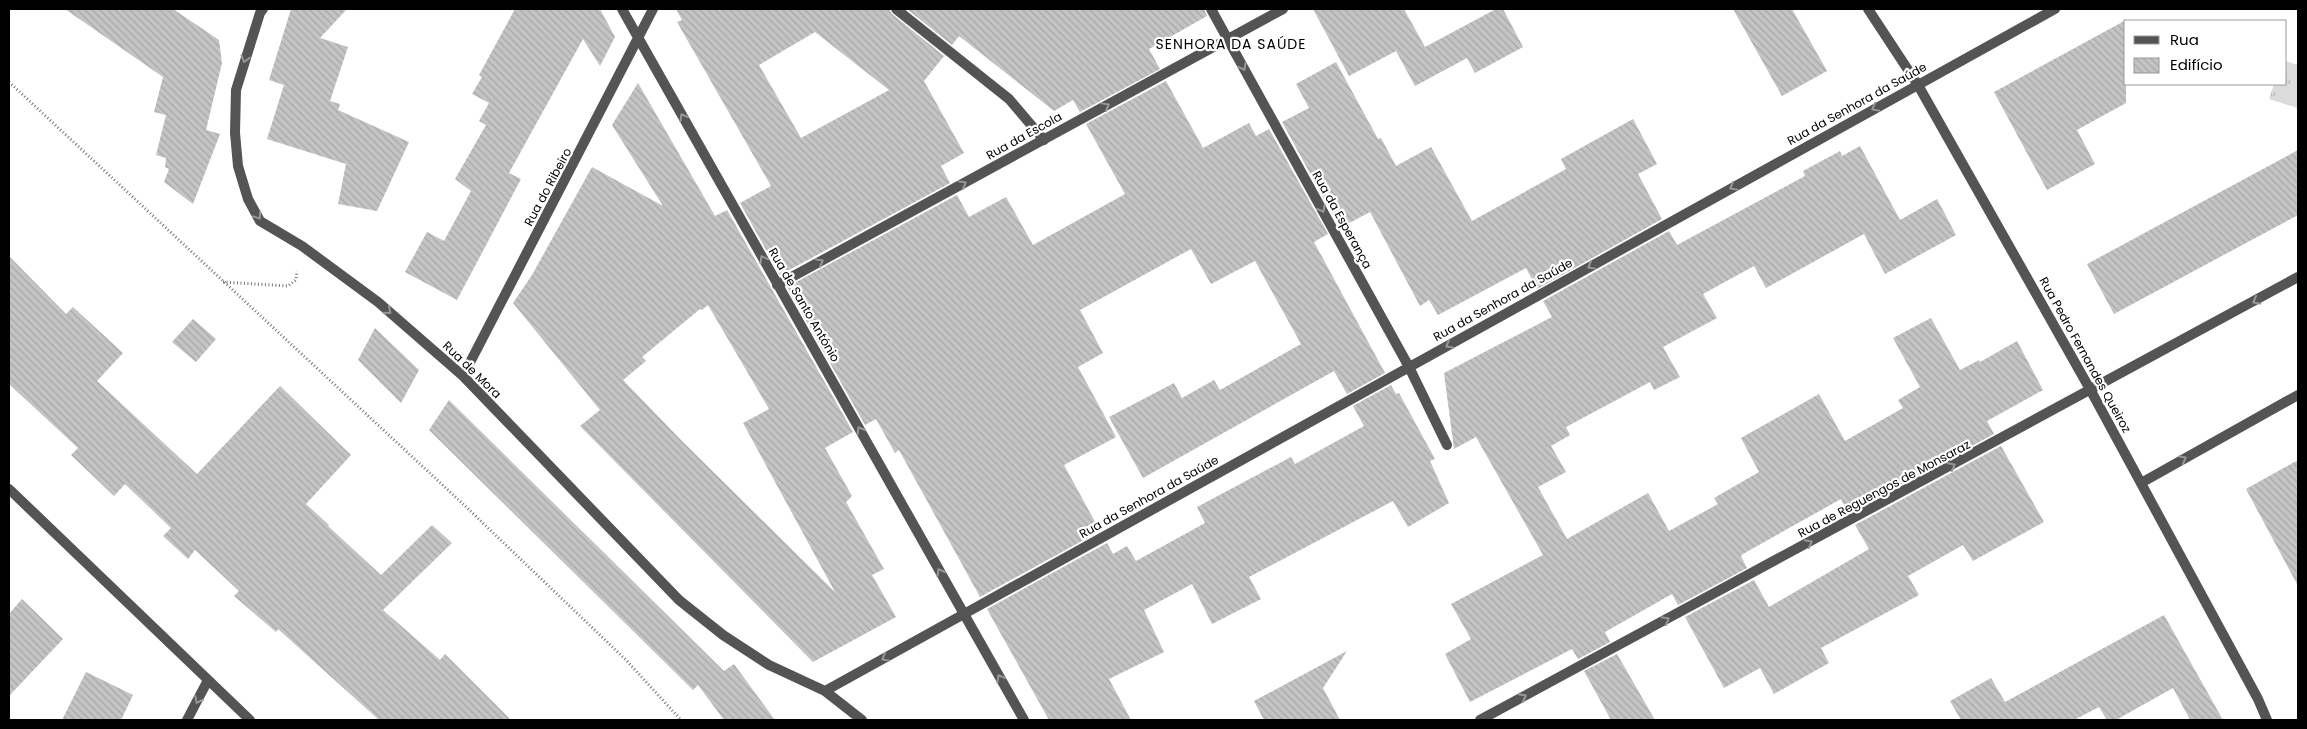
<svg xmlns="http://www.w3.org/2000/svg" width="2307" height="729" viewBox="0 0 2307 729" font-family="Poppins,sans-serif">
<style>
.grass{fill:url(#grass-tufts)}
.building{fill:url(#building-back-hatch);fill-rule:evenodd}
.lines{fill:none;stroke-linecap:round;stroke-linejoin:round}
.path{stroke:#767676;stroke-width:3;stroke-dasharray:1 2.5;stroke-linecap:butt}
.street{stroke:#545454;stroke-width:10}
.oneway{stroke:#989898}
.labels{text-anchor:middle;stroke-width:4.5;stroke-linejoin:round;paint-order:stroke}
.street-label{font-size:12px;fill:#000;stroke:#fff}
.neighbourhood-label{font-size:14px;letter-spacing:1px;fill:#000;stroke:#fff}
</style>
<defs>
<pattern id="grass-tufts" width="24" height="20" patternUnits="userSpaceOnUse" patternTransform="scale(1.25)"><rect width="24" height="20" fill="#dbdbdb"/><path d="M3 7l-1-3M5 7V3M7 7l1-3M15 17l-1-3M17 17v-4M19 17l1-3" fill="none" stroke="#bababa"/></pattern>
<pattern id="building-back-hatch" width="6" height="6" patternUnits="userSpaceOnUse" patternTransform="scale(1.25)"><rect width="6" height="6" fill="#c4c4c4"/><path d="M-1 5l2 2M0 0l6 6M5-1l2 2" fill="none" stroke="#a7a7a7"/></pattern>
</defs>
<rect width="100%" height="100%" fill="#fff"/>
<path class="grass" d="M 2286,61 L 2298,65 L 2298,108 L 2269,99 L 2274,84 L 2286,84 Z"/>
<path class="building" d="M 65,9 L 173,9 L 219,40 L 222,63 L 206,130 L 220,134 L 193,204 L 164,182 L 169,169 L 165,167 L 166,158 L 156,155 L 166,115 L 154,112 L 163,77 Z
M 291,9 L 347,9 L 320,38 L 348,47 L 330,101 L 340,104 L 338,110 L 409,142 L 377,211 L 338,204 L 346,164 L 267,139 L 284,85 L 269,80 Z
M 515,9 L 600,9 L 615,37 L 600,66 L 583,39 L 509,173 L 521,179 L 457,300 L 405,272 L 427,232 L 444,241 L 471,191 L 455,179 L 486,125 L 479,121 L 489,103 L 472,94 L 482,77 L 479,75 Z
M 676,9 L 889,9 L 892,14 L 944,56 L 924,81 L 964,153 L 941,166 L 950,183 L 780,275 L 740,203 L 771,186 L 677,22 L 682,20 ZM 815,32 L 889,90 L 801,138 L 759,65 Z
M 907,9 L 1204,9 L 1207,16 L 1149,49 L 1160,69 L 1080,112 L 1073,100 L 1054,111 L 959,36 L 952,45 Z
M 1313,9 L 1404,9 L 1425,47 L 1496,9 L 1503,9 L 1523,47 L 1475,73 L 1467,58 L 1415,86 L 1396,51 L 1349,76 Z
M 1733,9 L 1792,9 L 1827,71 L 1782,96 Z
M 2126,20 L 2126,103 L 2077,130 L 2095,164 L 2047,190 L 1994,92 Z
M 1336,62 L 1378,139 L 1381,138 L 1396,166 L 1431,147 L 1472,221 L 1566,169 L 1561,159 L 1633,119 L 1657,164 L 1638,174 L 1662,219 L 1537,289 L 1526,268 L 1438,315 L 1429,300 L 1420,306 L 1370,212 L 1340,228 L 1282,122 L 1309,108 L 1296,84 Z
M 1166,81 L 1203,148 L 1249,123 L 1256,136 L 1269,129 L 1328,234 L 1314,242 L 1385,373 L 1347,394 L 1334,371 L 1143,478 L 1109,417 L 1174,383 L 1182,398 L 1214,380 L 1220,390 L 1301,344 L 1255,261 L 1211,284 L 1191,249 L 1080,310 L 1103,353 L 1078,367 L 1116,437 L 1064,465 L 1100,531 L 980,597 L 899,450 L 895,453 L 876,419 L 865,425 L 787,287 L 957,195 L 969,217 L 1006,197 L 1033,245 L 1125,194 L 1086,124 Z
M 638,83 L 715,216 L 727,210 L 853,432 L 825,448 L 852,496 L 846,502 L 884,569 L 872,575 L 896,617 L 813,662 L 580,426 L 600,410 L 513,303 L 532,275 L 592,167 L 663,206 L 612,125 ZM 708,305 L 769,409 L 743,423 L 835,592 L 681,440 L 623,380 L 646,361 L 642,357 L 700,309 L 702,310 Z
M 1860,146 L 1900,220 L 1937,199 L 1956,235 L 1885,274 L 1864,234 L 1766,288 L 1754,266 L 1703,294 L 1717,318 L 1663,347 L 1680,377 L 1654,390 L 1650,382 L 1566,427 L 1570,435 L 1551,446 L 1566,472 L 1538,487 L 1567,539 L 1648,493 L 1669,531 L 1718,504 L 1714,498 L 1759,472 L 1741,438 L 1819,394 L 1845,441 L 1903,408 L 1898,400 L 1920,387 L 1893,338 L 1931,318 L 1960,370 L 1979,360 L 1980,362 L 2017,341 L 2043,390 L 1987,421 L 1994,434 L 1848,513 L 1841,499 L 1743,554 L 1741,556 L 1747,568 L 1678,605 L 1672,594 L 1605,632 L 1610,642 L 1578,659 L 1572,649 L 1470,702 L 1445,654 L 1471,639 L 1451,604 L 1543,555 L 1476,437 L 1454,449 L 1444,373 L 1552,317 L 1543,301 L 1669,231 L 1677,245 L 1805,176 L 1803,171 L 1840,151 L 1842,156 Z
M 2298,150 L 2298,215 L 2114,314 L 2087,264 Z
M 9,256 L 66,314 L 73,307 L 123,353 L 97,381 L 197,474 L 280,386 L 351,455 L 306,504 L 329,525 L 328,526 L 381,575 L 432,525 L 452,543 L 383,610 L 440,660 L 445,654 L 511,720 L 379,720 L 278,629 L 276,632 L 234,596 L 239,591 L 195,550 L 188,559 L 163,536 L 171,528 L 125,484 L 114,496 L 71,455 L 78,448 L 9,384 Z
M 193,319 L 216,339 L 196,362 L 172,342 Z
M 375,328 L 419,370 L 401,403 L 358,360 Z
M 1391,385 L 1396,394 L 1399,393 L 1435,459 L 1430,461 L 1449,503 L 1408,527 L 1393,501 L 1249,577 L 1261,599 L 1212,624 L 1192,584 L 1144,610 L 1164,652 L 1109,679 L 1131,720 L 1049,720 L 987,609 L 1107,543 L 1113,554 L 1127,546 L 1136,561 L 1205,523 L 1197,507 L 1291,457 L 1295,464 L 1364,426 L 1353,406 Z
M 449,400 L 724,671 L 734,664 L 775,720 L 724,720 L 698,685 L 693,690 L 429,430 Z
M 2001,446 L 2044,522 L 1973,561 L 1963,545 L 1908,576 L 1919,595 L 1821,648 L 1829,663 L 1774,694 L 1760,668 L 1724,688 L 1685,617 L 1754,580 L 1769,607 L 1869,549 L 1855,525 Z
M 2298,460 L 2298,586 L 2246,489 Z
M 22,599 L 63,639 L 9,696 L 9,614 Z
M 2164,615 L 2223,720 L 2190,720 L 2173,688 L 2116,720 L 2107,720 L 2099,707 L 2074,720 L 1961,720 L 1950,701 L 1991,678 L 2005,702 Z
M 1347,651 L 1323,688 L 1340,720 L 1264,720 L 1254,701 Z
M 1617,654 L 1655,720 L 1611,720 L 1584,671 Z
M 86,672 L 133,695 L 121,720 L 62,720 Z"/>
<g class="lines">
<path class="path" d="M 9,82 L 463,504 L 626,660 L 681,720
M 223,282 L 288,286 L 296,280 L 297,271"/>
<path class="street" d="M 263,9 L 260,13 L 236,90 L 235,133 L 238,166 L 248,199 L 260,221 L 302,246 L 378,302 L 463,376 L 679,600 L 723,635 L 769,665 L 825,691 L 862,720
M 622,9 L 964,614 L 2055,9
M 896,9 L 1009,99 L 1044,140
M 1211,9 L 1409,367 L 1447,445
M 1868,9 L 1918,85 L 2091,391 L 2258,699 L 2267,720
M 777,285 L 1283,9
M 463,376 L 653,9
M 2141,483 L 2298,395
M 9,489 L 250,720
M 825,691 L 964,614 L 1024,720
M 187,720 L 208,680
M 1480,720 L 2298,277"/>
</g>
<defs><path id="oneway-chevron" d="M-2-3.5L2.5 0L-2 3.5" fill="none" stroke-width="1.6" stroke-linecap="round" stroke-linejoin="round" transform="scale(1.25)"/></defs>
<g class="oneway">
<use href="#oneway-chevron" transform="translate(245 59) rotate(105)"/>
<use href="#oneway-chevron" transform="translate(1243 67) rotate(61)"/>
<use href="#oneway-chevron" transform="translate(1106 106) rotate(-29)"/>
<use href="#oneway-chevron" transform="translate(1875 108) rotate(151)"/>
<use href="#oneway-chevron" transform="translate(683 117) rotate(-119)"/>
<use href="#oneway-chevron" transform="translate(963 184) rotate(-29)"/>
<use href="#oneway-chevron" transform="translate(1733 187) rotate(151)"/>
<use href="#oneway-chevron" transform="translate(1322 209) rotate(61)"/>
<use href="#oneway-chevron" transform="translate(258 216) rotate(56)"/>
<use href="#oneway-chevron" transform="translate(763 259) rotate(-119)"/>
<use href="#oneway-chevron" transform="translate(820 262) rotate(-29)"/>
<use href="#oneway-chevron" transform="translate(1591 266) rotate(151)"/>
<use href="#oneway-chevron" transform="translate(2256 301) rotate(151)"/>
<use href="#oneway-chevron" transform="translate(388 311) rotate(41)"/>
<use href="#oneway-chevron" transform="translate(1449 345) rotate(151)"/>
<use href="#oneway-chevron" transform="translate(860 430) rotate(-120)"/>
<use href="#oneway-chevron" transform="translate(2183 459) rotate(-29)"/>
<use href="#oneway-chevron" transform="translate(1952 466) rotate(-28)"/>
<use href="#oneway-chevron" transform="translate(1809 543) rotate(-28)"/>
<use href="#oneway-chevron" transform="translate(940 572) rotate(-119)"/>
<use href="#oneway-chevron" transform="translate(1666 620) rotate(-28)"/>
<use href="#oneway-chevron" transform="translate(885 658) rotate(151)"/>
<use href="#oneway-chevron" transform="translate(1000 678) rotate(-120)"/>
<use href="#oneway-chevron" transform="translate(1523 697) rotate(-28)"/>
<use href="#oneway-chevron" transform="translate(198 700) rotate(117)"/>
</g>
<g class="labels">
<g class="street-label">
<text transform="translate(1857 104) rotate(-29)" y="4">Rua da Senhora da Saúde</text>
<text transform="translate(1024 136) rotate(-29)" y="4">Rua da Escola</text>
<text transform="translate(548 187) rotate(-62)" y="4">Rua do Ribeiro</text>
<text transform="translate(1342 220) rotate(61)" y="4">Rua da Esperança</text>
<text transform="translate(1503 300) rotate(-29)" y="4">Rua da Senhora da Saúde</text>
<text transform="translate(804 305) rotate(60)" y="4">Rua de Santo António</text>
<text transform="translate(2085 355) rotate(61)" y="4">Rua Pedro Fernandes Queiroz</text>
<text transform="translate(472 370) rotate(44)" y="4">Rua de Mora</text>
<text transform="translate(1884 489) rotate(-28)" y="4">Rua de Reguengos de Monsaraz</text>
<text transform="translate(1149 497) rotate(-29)" y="4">Rua da Senhora da Saúde</text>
</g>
<g class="neighbourhood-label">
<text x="1231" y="49">SENHORA DA SAÚDE</text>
</g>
</g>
<rect width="2307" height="729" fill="none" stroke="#000000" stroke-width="20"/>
<rect x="2124" y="20" width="162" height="65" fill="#ffffff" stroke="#999999"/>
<rect x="2134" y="36" width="25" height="8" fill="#545454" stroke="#999999"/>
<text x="2170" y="45" font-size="15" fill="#000000">Rua</text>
<rect x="2134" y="58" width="25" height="15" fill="url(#building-back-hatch)" stroke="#999999"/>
<text x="2170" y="70" font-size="15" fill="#000000">Edifício</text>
</svg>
